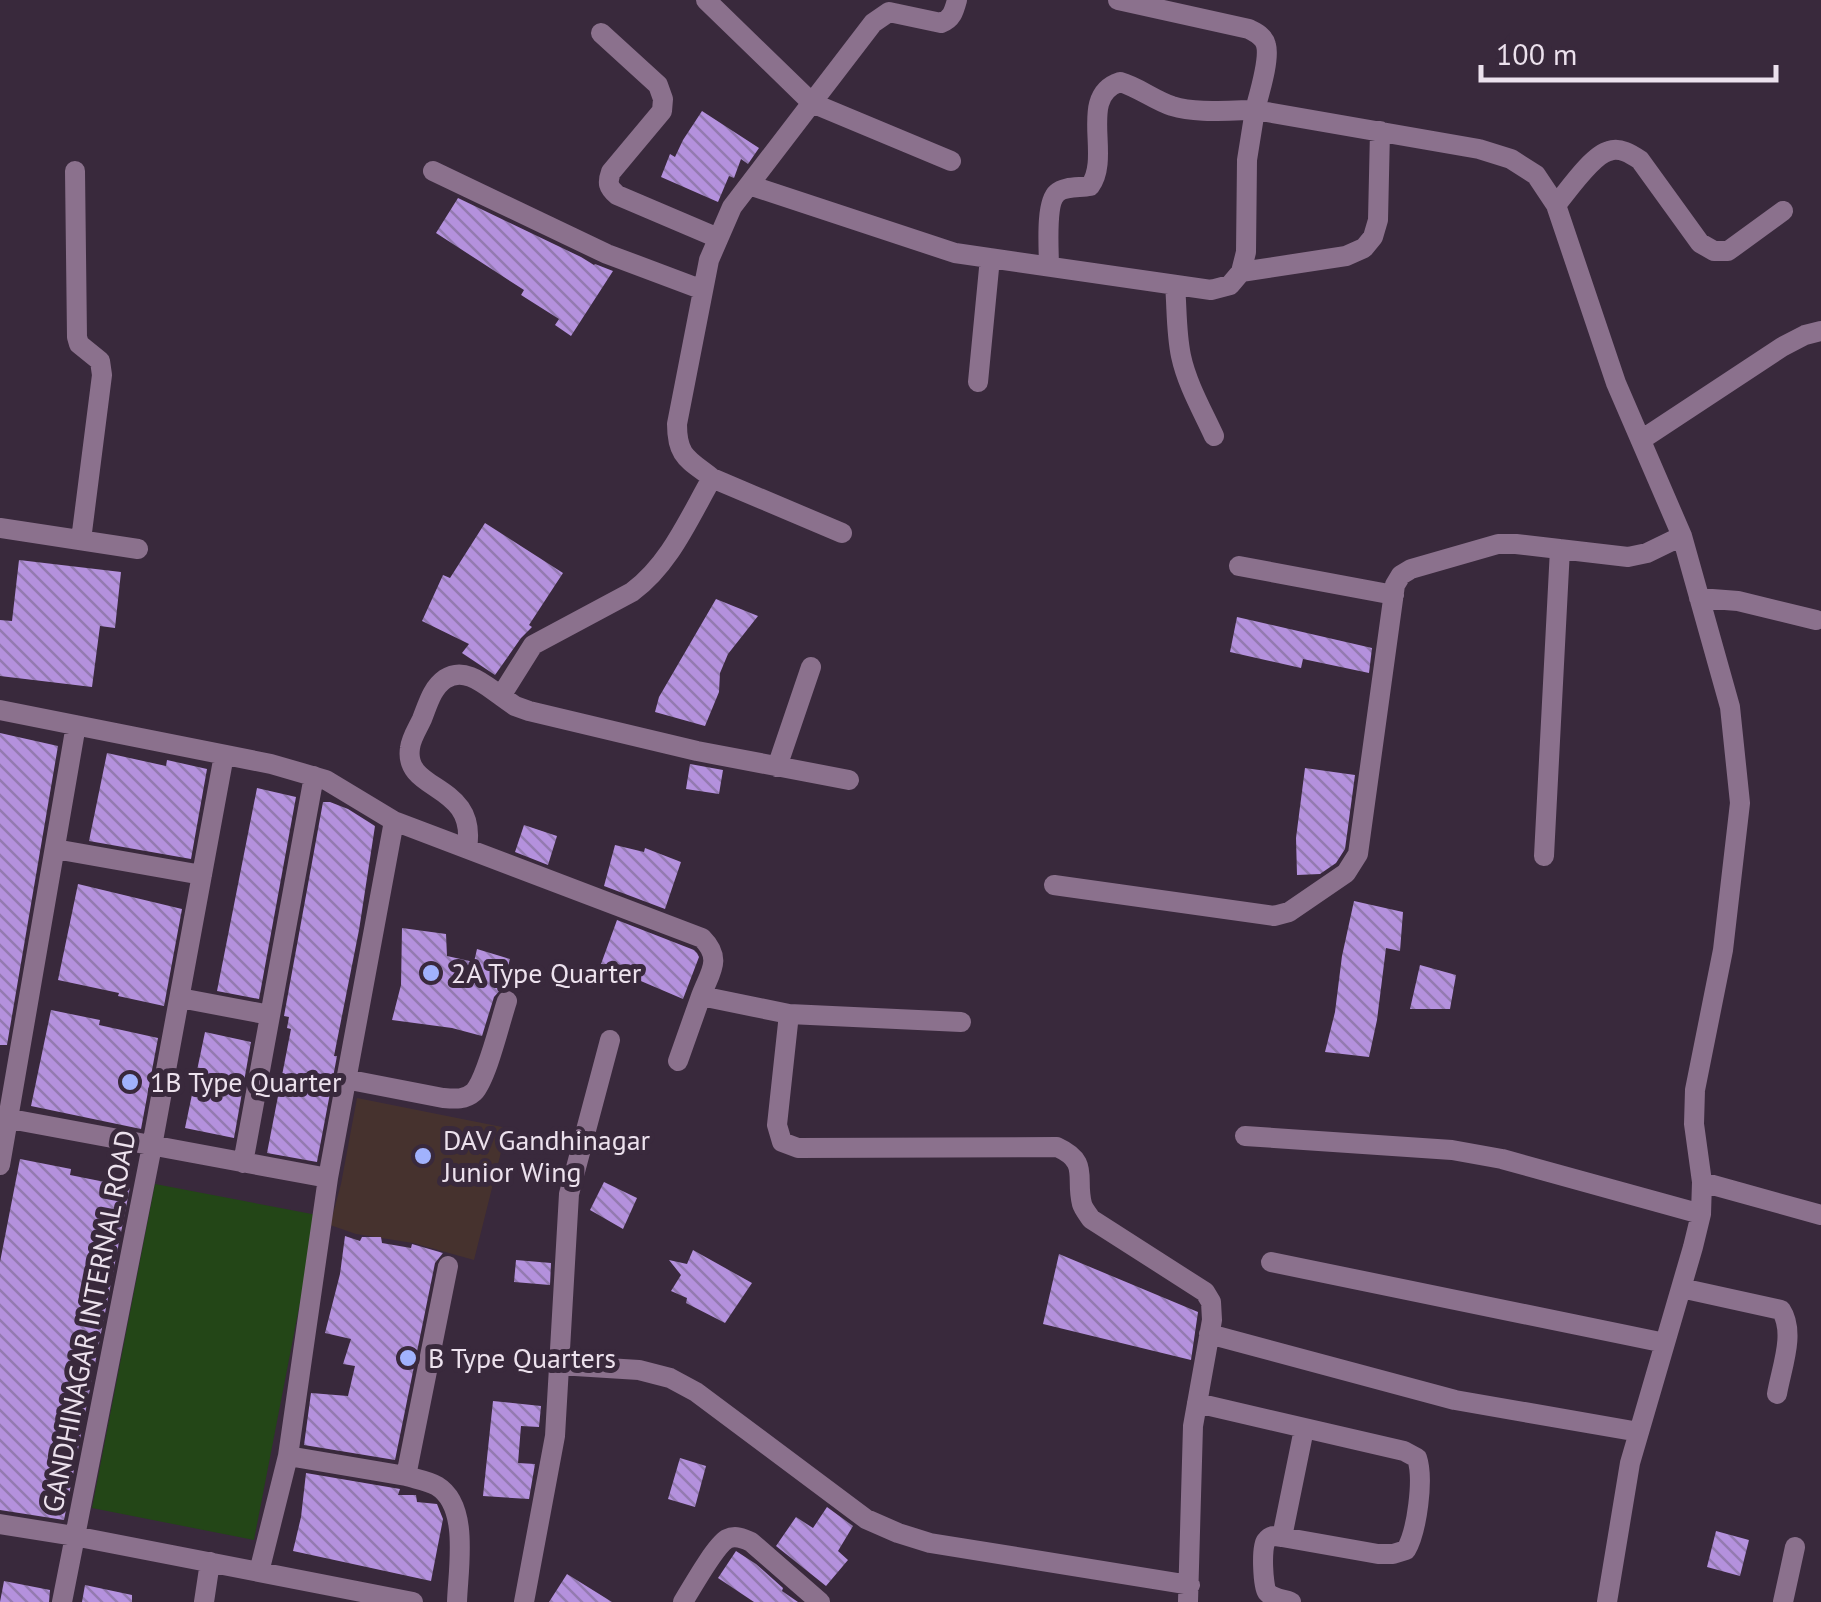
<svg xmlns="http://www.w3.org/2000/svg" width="1821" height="1602" viewBox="0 0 1821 1602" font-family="'PT Sans',sans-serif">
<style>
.education{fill:#46322e}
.pitch{fill:#234617}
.building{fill:url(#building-back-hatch)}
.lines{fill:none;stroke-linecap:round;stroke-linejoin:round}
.street{stroke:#8b718d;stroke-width:20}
.poi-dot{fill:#a1b2fd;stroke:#39293c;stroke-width:4}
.labels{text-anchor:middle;stroke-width:10;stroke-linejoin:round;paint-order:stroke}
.poi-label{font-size:28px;fill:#ece1ed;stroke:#39293c;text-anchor:start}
.street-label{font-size:28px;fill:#ece1ed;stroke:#39293c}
</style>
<defs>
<pattern id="building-back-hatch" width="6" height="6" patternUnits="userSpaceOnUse" patternTransform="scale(2.5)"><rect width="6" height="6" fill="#b491dd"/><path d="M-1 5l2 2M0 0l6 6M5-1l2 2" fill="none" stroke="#937ab0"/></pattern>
</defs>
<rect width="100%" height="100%" fill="#39293c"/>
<path class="education" d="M 357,1098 L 507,1128 L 474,1260 L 413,1243 L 356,1234 L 330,1225 L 341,1184 Z"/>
<path class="pitch" d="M 155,1184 L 317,1215 L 254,1540 L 92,1508 Z"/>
<path class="building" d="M 702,111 L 759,148 L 748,164 L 741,159 L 734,178 L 729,176 L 718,202 L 661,177 L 670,154 L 675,157 L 683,140 Z
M 458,198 L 581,257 L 594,265 L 595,264 L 613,271 L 571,336 L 555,325 L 559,319 L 521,295 L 524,290 L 436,233 Z
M 485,523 L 563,573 L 529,625 L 532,627 L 521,638 L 495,675 L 462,653 L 469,644 L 422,621 L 443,575 L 450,578 Z
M 19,560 L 121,572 L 115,628 L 100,626 L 92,687 L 0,676 L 0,620 L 12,621 Z
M 716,599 L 758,616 L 728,654 L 720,673 L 719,692 L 705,726 L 655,712 L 659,697 Z
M 1237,617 L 1372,648 L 1369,673 L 1303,659 L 1301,668 L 1230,652 Z
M 0,733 L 58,746 L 7,1045 L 0,1045 Z
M 107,753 L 166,766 L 167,760 L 207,769 L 191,859 L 89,841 Z
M 690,764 L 723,770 L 719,794 L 686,789 Z
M 1305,768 L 1355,775 L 1345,849 L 1336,863 L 1320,874 L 1297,875 L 1296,838 Z
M 257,788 L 296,797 L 259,999 L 217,991 Z
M 323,802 L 330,802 L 348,809 L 375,826 L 359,930 L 334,1056 L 337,1056 L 317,1162 L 267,1153 L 291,1029 L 287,1028 L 289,1017 L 284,1016 Z
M 524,825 L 557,836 L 548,865 L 515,852 Z
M 615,845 L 644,852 L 645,848 L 681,862 L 665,909 L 604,886 Z
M 78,884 L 182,909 L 164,1006 L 118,996 L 119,993 L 58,980 Z
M 1354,901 L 1403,912 L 1400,951 L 1386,948 L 1377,1020 L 1369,1057 L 1325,1052 L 1335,1012 L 1342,956 Z
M 617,920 L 694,950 L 697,953 L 699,957 L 683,999 L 601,964 Z
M 402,928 L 446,934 L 447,956 L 474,962 L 477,949 L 510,959 L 502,988 L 494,997 L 482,1036 L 452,1028 L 392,1020 L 401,985 Z
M 1420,965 L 1456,975 L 1450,1009 L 1410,1009 Z
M 51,1010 L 100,1020 L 99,1025 L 158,1038 L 141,1129 L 31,1106 Z
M 205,1032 L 251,1042 L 234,1138 L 185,1128 Z
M 20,1159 L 71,1169 L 70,1175 L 130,1187 L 64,1520 L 0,1510 L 0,1262 Z
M 604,1182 L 637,1198 L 623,1229 L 590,1210 Z
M 345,1236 L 360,1241 L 362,1237 L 381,1237 L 382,1243 L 411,1248 L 412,1244 L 443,1253 L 435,1263 L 395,1460 L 304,1445 L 311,1393 L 348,1396 L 355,1366 L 343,1364 L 351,1339 L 325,1333 L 340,1274 Z
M 693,1250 L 752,1283 L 725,1323 L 686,1303 L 687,1298 L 671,1291 L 681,1275 L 669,1260 L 687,1264 Z
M 1059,1254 L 1198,1312 L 1191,1360 L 1043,1324 Z
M 516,1260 L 551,1263 L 550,1285 L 514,1282 Z
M 493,1401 L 541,1406 L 539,1427 L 521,1426 L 518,1463 L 535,1464 L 529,1499 L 483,1496 Z
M 680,1458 L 706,1466 L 695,1507 L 668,1499 Z
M 306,1473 L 400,1489 L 398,1495 L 416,1495 L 417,1502 L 437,1504 L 443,1519 L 431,1581 L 293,1551 L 301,1517 Z
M 827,1507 L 853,1526 L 838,1551 L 848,1560 L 826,1586 L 776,1546 L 796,1517 L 813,1528 Z
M 1716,1531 L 1749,1540 L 1740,1576 L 1707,1567 Z
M 736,1551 L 756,1564 L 783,1588 L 782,1591 L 798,1602 L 754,1602 L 718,1578 Z
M 567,1574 L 612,1602 L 549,1602 Z
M 4,1581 L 50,1590 L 49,1602 L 0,1602 Z
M 85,1585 L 132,1595 L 132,1602 L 82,1602 Z"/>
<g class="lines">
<path class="street" d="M 706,0 L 812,103 L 951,161
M 1118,0 L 1249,29 C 1256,33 1264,36 1266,45 C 1270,60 1259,94 1255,110 L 1479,149 L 1511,159 L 1536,175 L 1556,205 L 1616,383 L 1682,536 L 1730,707 L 1740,803 L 1723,950 L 1695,1090 L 1694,1124 L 1702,1182 L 1701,1214 L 1693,1247 L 1630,1463 L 1607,1602
M 601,33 L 658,85 L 663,99 L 662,111 L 611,172 C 607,183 608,187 617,195 L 718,238
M 75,171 L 77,337 L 79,344 L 100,361 L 102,375 L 81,540
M 433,171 L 607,254 L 703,290
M 749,185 L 955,253 L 1211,290 L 1230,285 L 1241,272 L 1246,252 L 1247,160 L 1255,110 C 1229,110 1198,114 1172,106 C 1154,100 1138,87 1120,82 C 1077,96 1112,156 1090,186 C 1080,188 1064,186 1057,193 C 1045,203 1049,251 1049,267
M 1556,205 C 1567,192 1592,155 1609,151 C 1620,147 1631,154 1640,160 L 1700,243 L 1714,251 L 1728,251 L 1783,211
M 1241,272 L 1346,256 L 1364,248 L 1373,237 L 1378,220 L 1380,131
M 1175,285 C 1177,308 1176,332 1181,356 C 1187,384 1202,410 1214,436
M 978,382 L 990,258
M 1641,440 L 1782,347 L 1805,335 L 1821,331
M 712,478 L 842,533
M 0,528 L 138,549
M 1239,566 L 1394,595
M 1699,598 L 1738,601 L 1816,620
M 501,696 L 515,706 L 529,711 L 697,751 L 849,780
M 0,710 L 271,764 L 326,780 L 394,821
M 777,767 L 811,667
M 467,848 C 478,782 403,793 410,748 C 411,738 418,728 422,719 C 428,704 432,688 445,679 C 465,666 485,685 501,696 L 533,645 L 632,592 C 670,564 689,518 712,478 C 688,459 677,457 677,424 L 709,260 L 732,207 L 873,23 L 889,12 L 941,23 C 952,19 954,11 957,0
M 55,849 L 202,875
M 1544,856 L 1560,549
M 1054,885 L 1274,916 L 1289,912 L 1346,873 L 1358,854 L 1395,585 L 1401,575 L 1411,569 L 1498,544 L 1516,544 L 1628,557 L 1647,553 L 1682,536
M 180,998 L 270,1015
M 789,1014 L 961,1022
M 678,1061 L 701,996
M 345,1079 L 443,1098 C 455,1099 465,1100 474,1092 C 487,1078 500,1022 507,1001
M 0,1117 L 328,1178
M 1245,1136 L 1452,1150 L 1502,1159 L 1701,1214
M 243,1163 L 314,776
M 0,1165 L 76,725
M 1702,1182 L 1821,1215
M 1271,1262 L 1665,1343
M 1681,1288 L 1781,1310 C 1796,1333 1781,1369 1777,1394
M 1209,1334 L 1455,1400 L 1639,1432
M 559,1365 L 639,1370 L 670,1378 L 696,1392 L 866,1519 L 898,1533 L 930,1543 L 1190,1585
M 1197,1403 L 1404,1451 L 1417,1458 C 1424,1479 1417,1531 1406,1550 L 1393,1554 L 1378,1554 L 1282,1537 C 1275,1536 1271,1534 1266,1541 C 1261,1547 1263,1586 1267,1592 C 1273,1599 1283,1599 1291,1602
M 288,1456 L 406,1476 L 448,1266
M 406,1476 C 416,1479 429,1481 437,1486 C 470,1506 458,1569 457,1602
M 0,1524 L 74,1536 L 413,1602
M 1282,1537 L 1304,1429
M 259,1572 L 288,1456 L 328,1178 L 394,821 L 702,938 C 723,959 710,972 701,996 L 789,1014 L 777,1125 L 782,1142 L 798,1148 L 1057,1147 C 1090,1162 1075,1177 1082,1204 C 1083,1208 1089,1216 1091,1219 L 1205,1292 L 1211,1302 L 1212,1320 L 1193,1426 L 1188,1602
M 62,1602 L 152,1146 L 224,755
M 204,1602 L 210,1562
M 524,1602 L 555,1436 L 569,1194 L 610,1040
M 683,1602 C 691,1589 715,1546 727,1539 C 735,1535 743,1538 751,1542 L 820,1602
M 1783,1602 L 1795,1547"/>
</g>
<g class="poi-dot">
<circle cx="431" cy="973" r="10"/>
<circle cx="130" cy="1082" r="10"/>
<circle cx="423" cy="1156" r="10"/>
<circle cx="408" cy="1358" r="10"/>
</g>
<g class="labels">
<g class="poi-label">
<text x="451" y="983">2A Type Quarter</text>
<text x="150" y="1092">1B Type Quarter</text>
<text x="443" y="1150">DAV Gandhinagar<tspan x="443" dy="32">Junior Wing</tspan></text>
<text x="428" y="1368">B Type Quarters</text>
</g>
<g class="street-label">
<text transform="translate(89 1321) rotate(-79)" y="10">GANDHINAGAR INTERNAL ROAD</text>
</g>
</g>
<path d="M1481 65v15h295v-15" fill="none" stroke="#ece1ed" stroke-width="5"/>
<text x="1496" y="65" font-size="30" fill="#ece1ed" stroke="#39293c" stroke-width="8" paint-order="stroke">100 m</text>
</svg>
